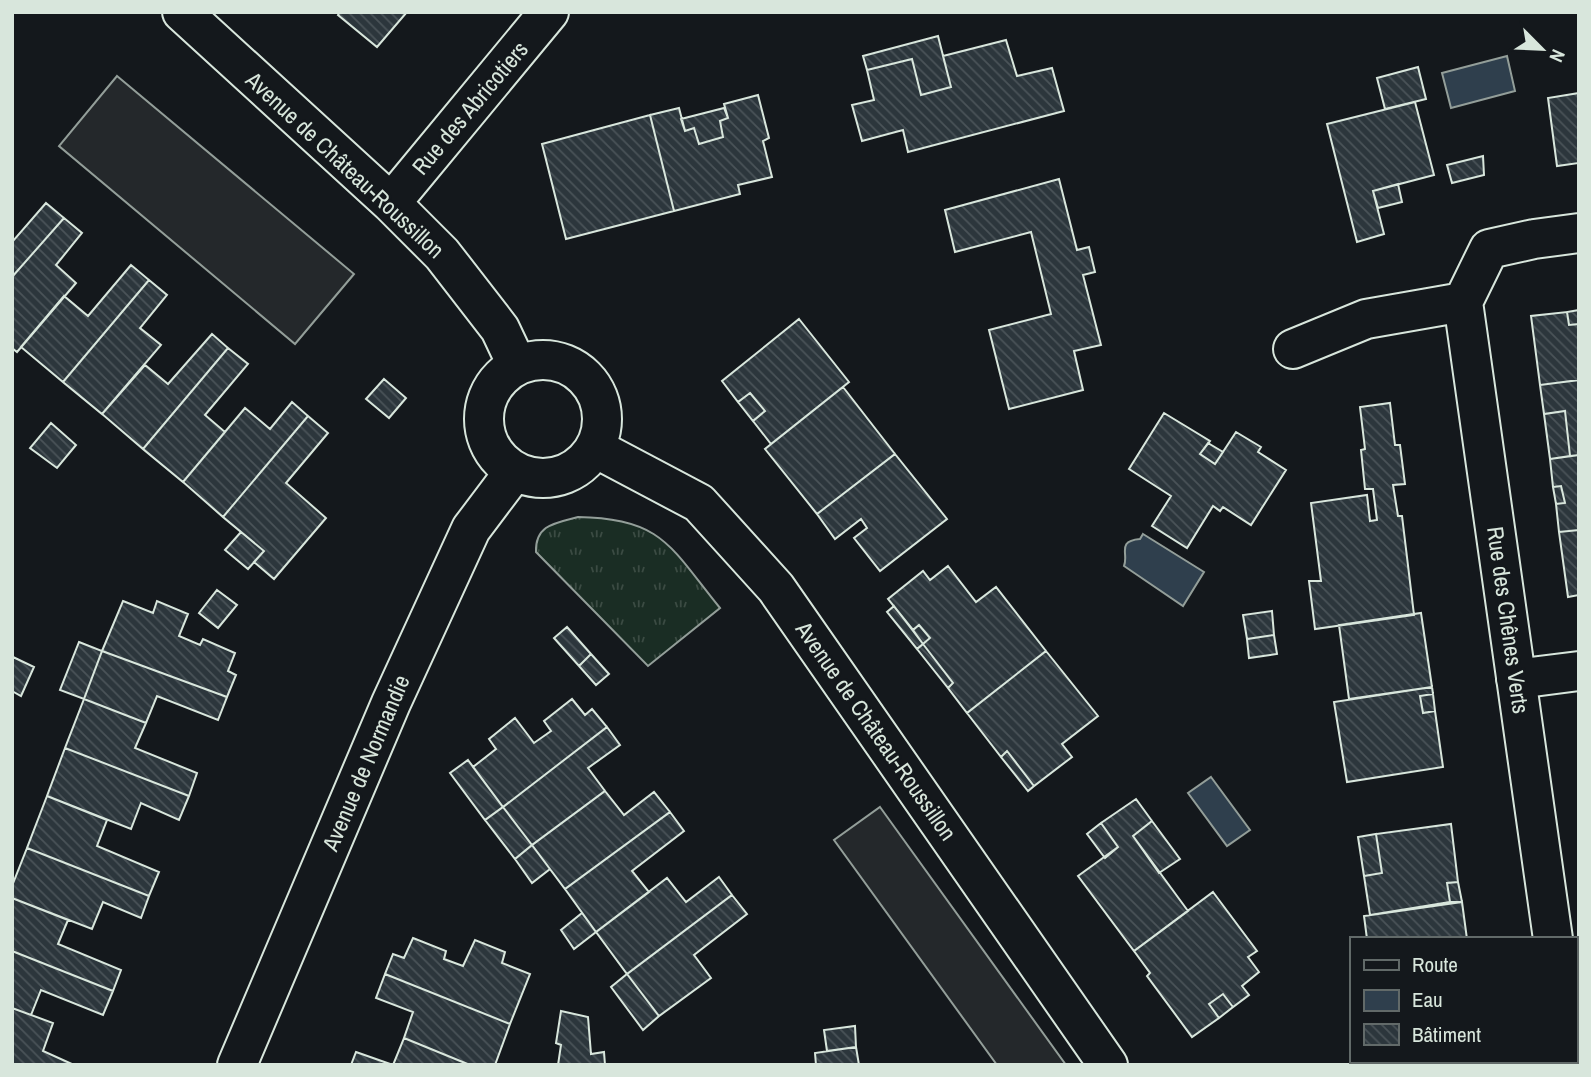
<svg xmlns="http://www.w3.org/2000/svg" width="1591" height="1077" viewBox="0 0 1591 1077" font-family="'Archivo Narrow',sans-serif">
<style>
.grass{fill:url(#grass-tufts);stroke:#939e99;stroke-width:2}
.parking{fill:#24282b;stroke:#939e99;stroke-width:2}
.water{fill:#2f3f4d;stroke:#939e99;stroke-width:2}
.building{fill:url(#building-back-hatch);stroke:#d8e6dc;stroke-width:2}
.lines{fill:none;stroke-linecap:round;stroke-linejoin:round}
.minor-casing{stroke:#d8e6dc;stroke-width:42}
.minor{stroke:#14181c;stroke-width:38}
.labels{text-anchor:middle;stroke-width:5;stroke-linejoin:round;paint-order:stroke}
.street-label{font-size:23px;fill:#d8e6dc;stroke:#14181c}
</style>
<defs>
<pattern id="grass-tufts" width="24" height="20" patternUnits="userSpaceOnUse" patternTransform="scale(1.75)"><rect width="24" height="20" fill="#1a2d24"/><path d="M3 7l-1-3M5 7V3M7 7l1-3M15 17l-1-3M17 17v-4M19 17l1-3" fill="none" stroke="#3b4b43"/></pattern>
<pattern id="building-back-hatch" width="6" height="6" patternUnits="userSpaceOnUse" patternTransform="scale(1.75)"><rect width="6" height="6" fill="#2c363c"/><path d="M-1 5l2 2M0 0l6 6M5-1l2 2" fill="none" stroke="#4a5358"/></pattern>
</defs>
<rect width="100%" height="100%" fill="#14181c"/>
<path class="grass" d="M 578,517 C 663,518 671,548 720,608 L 648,666 L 536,552 C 535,525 555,523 578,517 Z"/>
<path class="parking" d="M 117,76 L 354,274 L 295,344 L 59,146 Z
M 880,807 L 1066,1065 L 997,1065 L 834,840 Z"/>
<path class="water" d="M 1507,56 L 1515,91 L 1451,108 L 1442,73 Z
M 1143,534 L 1204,572 L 1183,606 L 1124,566 C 1129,554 1116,541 1140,539 Z
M 1211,777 L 1250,830 L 1227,846 L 1188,793 Z"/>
<path class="building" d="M 340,12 L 407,12 L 377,47 L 338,15 Z
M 938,36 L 951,87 L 921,95 L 912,59 L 867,70 L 863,56 Z
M 1006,40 L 1017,76 L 1052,68 L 1064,111 L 908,152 L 903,130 L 862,141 L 852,105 L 874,100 L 867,70 L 912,59 L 921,95 L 951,87 L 943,56 Z
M 1418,67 L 1426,99 L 1385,109 L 1377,78 Z
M 1579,93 L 1579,163 L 1557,166 L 1548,98 Z
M 758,95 L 769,138 L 763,141 L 772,177 L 738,185 L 740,194 L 674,211 L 650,115 L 679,108 L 685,131 L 694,128 L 699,144 L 723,137 L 720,121 L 728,118 L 724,104 Z
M 1415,102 L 1434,175 L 1373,191 L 1384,234 L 1357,242 L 1327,124 Z
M 724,108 L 728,118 L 720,121 L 723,137 L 699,144 L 694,128 L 685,131 L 681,119 Z
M 650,115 L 674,211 L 566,239 L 542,144 Z
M 1483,156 L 1484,175 L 1452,183 L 1447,165 Z
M 1059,179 L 1077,250 L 1089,247 L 1095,272 L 1083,275 L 1101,345 L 1074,351 L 1083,390 L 1009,409 L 989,330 L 1051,314 L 1031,232 L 955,252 L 945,210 Z
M 1398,184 L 1402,202 L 1378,208 L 1373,191 Z
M 46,203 L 64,218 L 12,277 L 12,242 Z
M 64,218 L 82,233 L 56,265 L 76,283 L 17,352 L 12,348 L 12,277 Z
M 131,265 L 149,280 L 63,382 L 21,347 L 64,296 L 88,316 Z
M 149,280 L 167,295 L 140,328 L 161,345 L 102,414 L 63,382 Z
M 1579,310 L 1579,324 L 1569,325 L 1567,312 Z
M 1567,312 L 1569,325 L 1579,324 L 1579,380 L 1540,385 L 1531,316 Z
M 799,319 L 849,382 L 771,444 L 753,421 L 765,411 L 750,393 L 738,402 L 722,381 Z
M 212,334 L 228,348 L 143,449 L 102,414 L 145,365 L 168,384 Z
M 228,348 L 248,364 L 205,415 L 225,432 L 183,482 L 143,449 Z
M 384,379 L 406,398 L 389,418 L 366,399 Z
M 1579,380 L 1579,455 L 1570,456 L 1565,411 L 1544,414 L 1540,385 Z
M 843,387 L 895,454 L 817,514 L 765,449 Z
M 750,393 L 765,411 L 753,421 L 738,402 Z
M 292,402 L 308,416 L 223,517 L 183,482 L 245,408 L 270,429 Z
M 1390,403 L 1395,445 L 1400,445 L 1405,484 L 1393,485 L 1398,516 L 1402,516 L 1414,615 L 1315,629 L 1309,581 L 1321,581 L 1311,503 L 1367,495 L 1370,521 L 1377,520 L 1373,489 L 1365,489 L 1361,450 L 1365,449 L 1360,407 Z
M 1565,411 L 1570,456 L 1550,459 L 1544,414 Z
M 1164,413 L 1210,441 L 1200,454 L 1215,464 L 1236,432 L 1261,447 L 1258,452 L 1286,470 L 1251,525 L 1223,507 L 1220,511 L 1213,506 L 1187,548 L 1152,526 L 1171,496 L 1129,469 Z
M 308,416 L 328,433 L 286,483 L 326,518 L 274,579 L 254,562 L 264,551 L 223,517 Z
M 51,423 L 76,445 L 57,468 L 30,448 Z
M 1208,443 L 1223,452 L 1215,464 L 1200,454 Z
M 895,454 L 947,519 L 880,571 L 854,538 L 867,528 L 861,519 L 835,539 L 817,514 Z
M 1579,455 L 1579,530 L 1559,532 L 1556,504 L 1565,503 L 1561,486 L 1553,487 L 1550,459 Z
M 1561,486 L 1565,503 L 1556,504 L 1553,487 Z
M 1579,530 L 1579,595 L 1568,597 L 1559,532 Z
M 241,532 L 264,551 L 248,569 L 225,550 Z
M 948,566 L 976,602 L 996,587 L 1046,651 L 967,713 L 948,688 L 953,683 L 923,644 L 930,638 L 919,625 L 913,630 L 888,599 L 923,571 L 930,580 Z
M 217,590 L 237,605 L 218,628 L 199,613 Z
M 123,601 L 153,613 L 157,601 L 188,614 L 179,636 L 200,645 L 203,639 L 235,653 L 228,671 L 236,675 L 227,697 L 102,651 Z
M 894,606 L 923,644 L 917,649 L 887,612 Z
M 1272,611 L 1274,635 L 1247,639 L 1243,615 Z
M 1421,613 L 1432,687 L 1349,699 L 1339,625 Z
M 919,625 L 930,638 L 923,644 L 913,630 Z
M 567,627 L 591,654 L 579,666 L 554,638 Z
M 1274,635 L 1277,654 L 1249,658 L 1247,639 Z
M 79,642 L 102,651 L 84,699 L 60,690 Z
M 923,644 L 953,683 L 948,688 L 917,649 Z
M 102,651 L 227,697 L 218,720 L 157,696 L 146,723 L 84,699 Z
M 1046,651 L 1098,716 L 1062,744 L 1072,757 L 1034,786 L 1007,751 L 1001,757 L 967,713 Z
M 591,654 L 609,674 L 596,685 L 579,666 Z
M 13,657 L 34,667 L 21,696 L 12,691 Z
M 1432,687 L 1433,694 L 1420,696 L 1423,713 L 1435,711 L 1443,767 L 1347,782 L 1334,702 Z
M 1433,694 L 1435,711 L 1423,713 L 1420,696 Z
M 84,699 L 146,723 L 135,748 L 197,773 L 189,796 L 65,748 Z
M 572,699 L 585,715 L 592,709 L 607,727 L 503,807 L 473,767 L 496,749 L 489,739 L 515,718 L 534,743 L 551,731 L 544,721 Z
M 607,727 L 620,745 L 588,768 L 605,791 L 532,845 L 503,807 Z
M 65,748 L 189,796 L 179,820 L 141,803 L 131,829 L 47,796 Z
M 1007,751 L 1034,786 L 1028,791 L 1001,757 Z
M 468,760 L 503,807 L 485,820 L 450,773 Z
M 605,791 L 624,815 L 654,792 L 670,812 L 565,889 L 532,845 Z
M 47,796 L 107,820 L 97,846 L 159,872 L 149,896 L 27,848 Z
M 1136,799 L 1152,821 L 1133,836 L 1188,911 L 1134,951 L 1078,876 L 1118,847 L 1101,823 Z
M 503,807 L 532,845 L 515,859 L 485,820 Z
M 670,812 L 684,831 L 632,871 L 649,892 L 596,932 L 565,889 Z
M 1152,821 L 1180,859 L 1159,873 L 1133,836 Z
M 1101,823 L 1118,847 L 1105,858 L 1087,834 Z
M 1451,824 L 1458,882 L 1447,883 L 1450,902 L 1370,915 L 1364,876 L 1382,873 L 1376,834 Z
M 1376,834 L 1382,873 L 1364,876 L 1358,837 Z
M 532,845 L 550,869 L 532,883 L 515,859 Z
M 27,848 L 149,896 L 141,918 L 103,902 L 92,929 L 12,898 L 12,886 Z
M 719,877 L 732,895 L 627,974 L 596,932 L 667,878 L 686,902 Z
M 1458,882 L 1462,902 L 1450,902 L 1447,883 Z
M 1213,892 L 1257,951 L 1248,957 L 1259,972 L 1242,986 L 1249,995 L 1233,1007 L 1223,994 L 1209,1004 L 1219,1018 L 1192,1037 L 1147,976 L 1150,973 L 1134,951 Z
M 732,895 L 747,914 L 694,955 L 711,978 L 659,1016 L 627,974 Z
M 12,898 L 68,920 L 58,944 L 121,970 L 113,991 L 12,951 Z
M 1462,902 L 1467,939 L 1367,939 L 1364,916 Z
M 582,913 L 596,932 L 574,949 L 561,930 Z
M 413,938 L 446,951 L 444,959 L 463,966 L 475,940 L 505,952 L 502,963 L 530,974 L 510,1024 L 385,974 L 393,954 L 404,958 Z
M 12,951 L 113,991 L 103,1015 L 41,990 L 31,1015 L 12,1008 Z
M 385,974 L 510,1024 L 495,1065 L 470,1065 L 404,1038 L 413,1012 L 376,998 Z
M 627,974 L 659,1016 L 643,1030 L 611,987 Z
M 1223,994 L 1233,1007 L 1219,1018 L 1209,1004 Z
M 12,1008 L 53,1023 L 43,1051 L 74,1065 L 12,1064 Z
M 561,1011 L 588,1017 L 591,1054 L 604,1052 L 605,1065 L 558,1065 L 561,1045 L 556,1043 Z
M 855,1026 L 856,1047 L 827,1051 L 824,1030 Z
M 404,1038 L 470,1065 L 393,1065 Z
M 856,1047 L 859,1065 L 816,1065 L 815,1053 Z
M 356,1052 L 393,1065 L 351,1065 Z
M 1363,1061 L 1407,1061 L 1381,1065 L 1363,1065 Z
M 1407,1061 L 1484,1061 L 1484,1065 L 1385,1065 Z"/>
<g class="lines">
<defs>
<path id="minor" d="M 182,12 L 391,203 L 442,254 L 500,329 L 517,365
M 391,203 L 549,12
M 1463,302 L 1553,939
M 1463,302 L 1489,249 L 1534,239 L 1579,233
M 1293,349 L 1366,319 L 1463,302
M484 419a59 59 0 1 1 118 0a59 59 0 1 1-118 0Z
M 595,448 L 699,503 L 776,588 L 1108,1065
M 1516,679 L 1579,671
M 1570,1061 L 1571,1065
M 237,1065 L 391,703 L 471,529 L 514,472"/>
</defs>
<use href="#minor" class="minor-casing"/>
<use href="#minor" class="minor"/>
</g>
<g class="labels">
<g class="street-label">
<text transform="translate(470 108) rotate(-50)" y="8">Rue des Abricotiers</text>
<text transform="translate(345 165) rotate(43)" y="8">Avenue de Château-Roussillon</text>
<text transform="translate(1508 620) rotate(82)" y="8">Rue des Chênes Verts</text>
<text transform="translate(876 731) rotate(55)" y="8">Avenue de Château-Roussillon</text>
<text transform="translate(366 763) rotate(-67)" y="8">Avenue de Normandie</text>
</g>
</g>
<rect width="1591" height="1077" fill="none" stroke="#d8e6dc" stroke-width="28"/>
<rect x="1350" y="937" width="228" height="126" fill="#14181c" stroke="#626a69" stroke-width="2"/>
<rect x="1364" y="960" width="35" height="10" fill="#14181c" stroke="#626a69" stroke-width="2"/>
<text x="1412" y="972" font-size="21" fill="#d8e6dc">Route</text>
<rect x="1364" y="990" width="35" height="21" fill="#2f3f4d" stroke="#626a69" stroke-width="2"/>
<text x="1412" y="1007" font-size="21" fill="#d8e6dc">Eau</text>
<rect x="1364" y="1024" width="35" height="21" fill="url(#building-back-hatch)" stroke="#626a69" stroke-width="2"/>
<text x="1412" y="1042" font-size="21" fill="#d8e6dc">Bâtiment</text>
<g transform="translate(1542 49) rotate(114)" stroke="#14181c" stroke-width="5" paint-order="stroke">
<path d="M0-5L12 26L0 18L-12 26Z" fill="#d8e6dc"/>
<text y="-10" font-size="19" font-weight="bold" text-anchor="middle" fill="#d8e6dc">N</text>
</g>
</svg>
